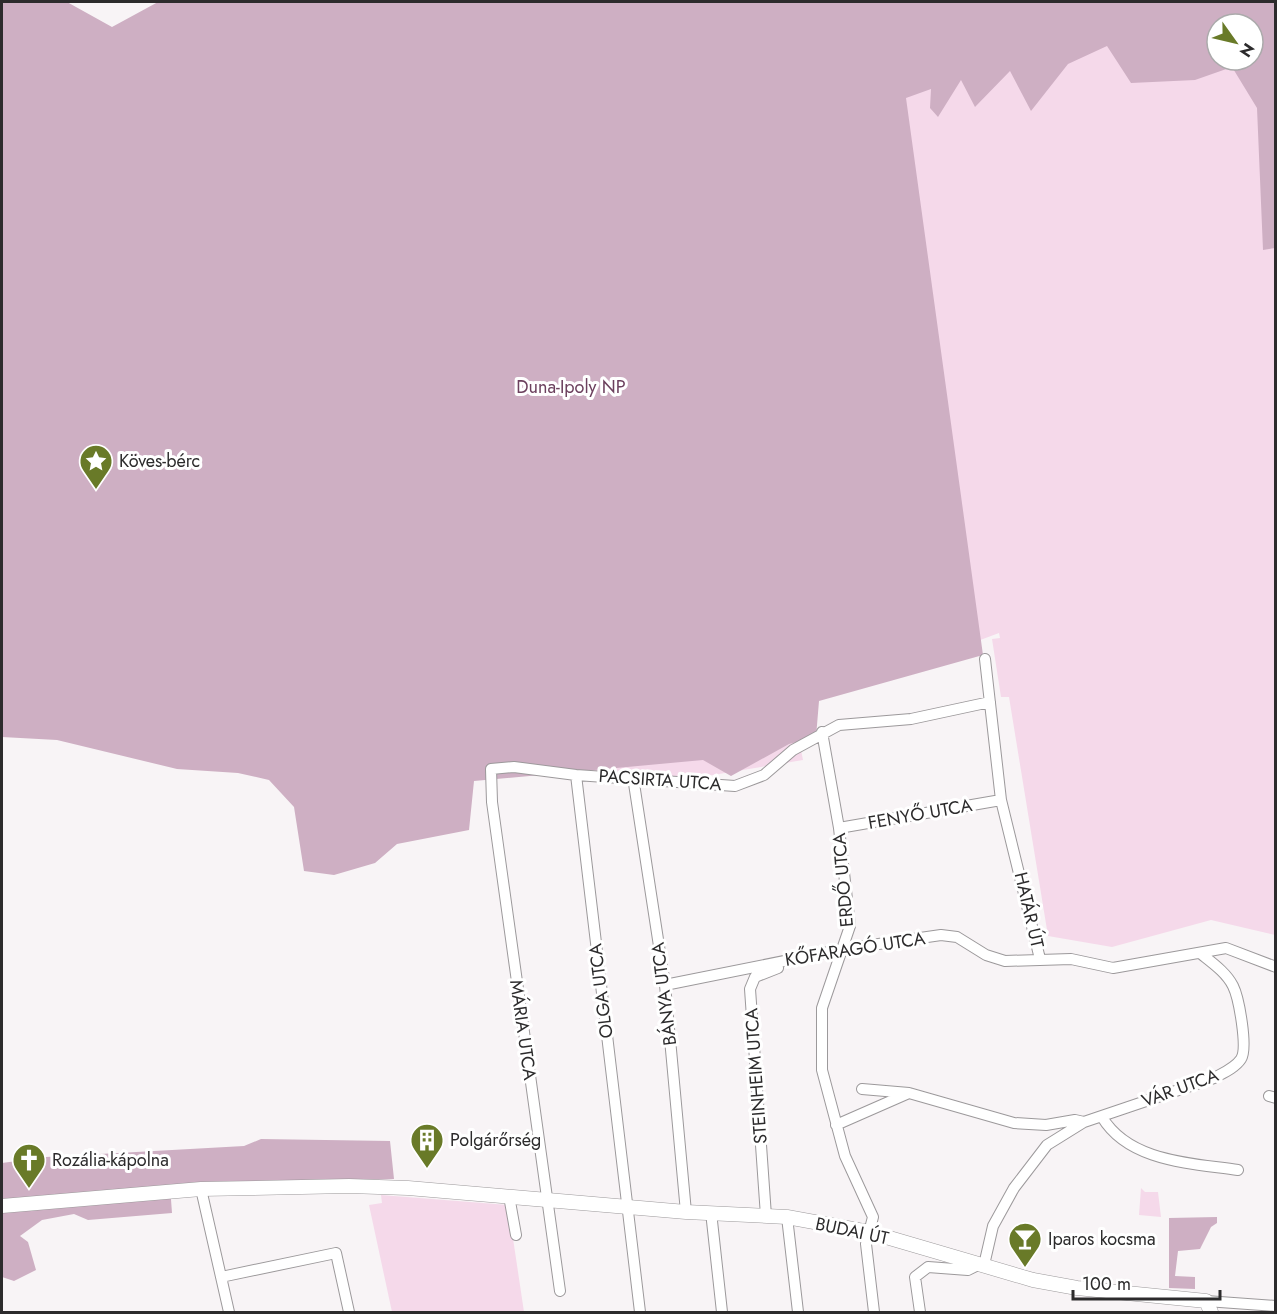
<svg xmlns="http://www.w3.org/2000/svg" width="1277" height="1314" viewBox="0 0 1277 1314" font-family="Jost,sans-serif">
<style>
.green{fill:#f5d9ea;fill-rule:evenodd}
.forest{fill:#ceafc3;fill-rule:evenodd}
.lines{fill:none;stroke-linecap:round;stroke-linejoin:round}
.minor-casing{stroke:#9c999b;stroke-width:12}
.tertiary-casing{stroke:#9c999b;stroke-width:15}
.minor{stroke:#fff;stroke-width:10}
.tertiary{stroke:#fff;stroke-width:14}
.labels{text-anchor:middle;stroke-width:6;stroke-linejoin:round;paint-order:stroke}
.park-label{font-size:18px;fill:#6c405e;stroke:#fff}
.poi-label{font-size:18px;fill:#2c2b2c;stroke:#fff;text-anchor:start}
.street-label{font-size:18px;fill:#2c2b2c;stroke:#fff}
</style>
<rect width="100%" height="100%" fill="#f8f4f6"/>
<path class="green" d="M 1275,2 L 1275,935 L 1211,920 L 1112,947 L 1048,936 L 1009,697 L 1001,697 L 992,639 L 1000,638 L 999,633 L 793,710 L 803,760 L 689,779 L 296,761 L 2,15 L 32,60 ZM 1217,24 L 1253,24 L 1253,60 L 1217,60 Z
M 1141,1188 L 1145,1192 L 1158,1192 L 1161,1217 L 1139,1215 Z
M 381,1195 L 508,1205 L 524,1312 L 392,1312 L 369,1205 L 382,1203 Z"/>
<path class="forest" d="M 2,2 L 67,2 L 112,27 L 158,2 L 1275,2 L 1275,248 L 1263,250 L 1257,108 L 1232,67 L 1195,80 L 1131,83 L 1107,46 L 1068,64 L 1031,111 L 1010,71 L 975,107 L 961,80 L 938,117 L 930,108 L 931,89 L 906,98 L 983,655 L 819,701 L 816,737 L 789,744 L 731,776 L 703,760 L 474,781 L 469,830 L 397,844 L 375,863 L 334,875 L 304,871 L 294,807 L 269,780 L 238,773 L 177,769 L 57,740 L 2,737 ZM 1217,24 L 1253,24 L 1253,60 L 1217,60 Z
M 261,1139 L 390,1141 L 394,1179 L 170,1186 L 172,1213 L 88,1220 L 74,1214 L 42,1220 L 20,1236 L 28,1242 L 36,1270 L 14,1281 L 2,1277 L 2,1163 L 46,1157 L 244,1146 Z
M 1217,1217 L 1217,1223 L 1211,1227 L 1200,1249 L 1178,1251 L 1175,1276 L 1195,1277 L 1195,1289 L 1169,1288 L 1169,1218 Z"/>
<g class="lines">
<defs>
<path id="minor" d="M 985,659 L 1001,800 L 1040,959
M 822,732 L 839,828 L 850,926 L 822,1008 L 822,1070 L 845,1156 L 873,1217 L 866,1244 L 874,1312
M 576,775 L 640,1312
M 633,777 L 665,985 L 686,1212
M 839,828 L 1001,800
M 665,985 L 844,949 L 941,935 L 957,937 L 986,955 L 1005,961 L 1071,959 L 1113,968 L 1226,948 L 1276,967
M 862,1089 L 909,1093
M 1269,1096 L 1276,1098
M 1102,1117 C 1129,1162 1191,1163 1238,1170
M 836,1125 L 909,1093 L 1014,1123 L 1046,1125 L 1075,1120 L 1084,1122 L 1214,1078 C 1223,1073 1235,1068 1241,1059 C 1248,1048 1239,998 1233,986 C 1226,972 1211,962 1200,953
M 201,1189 L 229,1312
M 509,1196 L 516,1235
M 711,1212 L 722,1312
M 766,1216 L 750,989 L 755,977 L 778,968
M 787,1217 L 798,1312
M 984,1265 L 993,1226 L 1014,1188 L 1047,1145 L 1084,1122
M 221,1277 L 336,1253 L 349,1312
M 560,1291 L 492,802 L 491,769 L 514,767 L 576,775 L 735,786 L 764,775 L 793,750 L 839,725 L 911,719 L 990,702
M 1206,1301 L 1276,1306
M 920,1312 L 915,1277 L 928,1267 L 968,1270 L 980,1264"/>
<path id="tertiary" d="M 2,1206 L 201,1189 L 349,1186 L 408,1188 L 686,1212 L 787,1217 L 869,1232 L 1033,1280 L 1077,1288 L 1206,1301 L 1211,1312"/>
</defs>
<use href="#minor" class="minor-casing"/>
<use href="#tertiary" class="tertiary-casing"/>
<use href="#minor" class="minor"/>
<use href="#tertiary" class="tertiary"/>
</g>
<defs>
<symbol id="sight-pin" viewBox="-11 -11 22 30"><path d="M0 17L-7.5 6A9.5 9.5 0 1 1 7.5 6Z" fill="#697a28" stroke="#fff"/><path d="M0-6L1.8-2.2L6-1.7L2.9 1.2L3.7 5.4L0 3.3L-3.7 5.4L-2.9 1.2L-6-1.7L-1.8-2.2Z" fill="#fff"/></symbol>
<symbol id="building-pin" viewBox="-11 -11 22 30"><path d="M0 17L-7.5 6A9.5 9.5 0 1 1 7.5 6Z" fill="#697a28" stroke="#fff"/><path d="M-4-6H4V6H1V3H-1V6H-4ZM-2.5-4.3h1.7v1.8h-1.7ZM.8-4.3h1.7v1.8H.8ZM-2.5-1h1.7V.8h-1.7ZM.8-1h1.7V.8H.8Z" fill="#fff"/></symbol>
<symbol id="church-pin" viewBox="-11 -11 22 30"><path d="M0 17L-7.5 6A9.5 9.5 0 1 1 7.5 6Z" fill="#697a28" stroke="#fff"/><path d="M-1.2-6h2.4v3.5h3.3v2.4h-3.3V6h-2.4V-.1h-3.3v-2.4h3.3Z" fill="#fff"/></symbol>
<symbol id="bar-pin" viewBox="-11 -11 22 30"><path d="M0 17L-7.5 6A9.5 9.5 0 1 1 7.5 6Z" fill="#697a28" stroke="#fff"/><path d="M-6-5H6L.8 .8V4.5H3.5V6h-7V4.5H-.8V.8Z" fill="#fff"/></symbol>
</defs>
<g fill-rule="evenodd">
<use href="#sight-pin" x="77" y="442" width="38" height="52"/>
<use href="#building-pin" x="408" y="1121" width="38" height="52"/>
<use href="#church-pin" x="10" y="1141" width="38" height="52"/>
<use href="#bar-pin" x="1006" y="1220" width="38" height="52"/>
</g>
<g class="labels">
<g class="park-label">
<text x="571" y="393">Duna-Ipoly NP</text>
</g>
<g class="poi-label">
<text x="119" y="467">Köves-bérc</text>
<text x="450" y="1146">Polgárőrség</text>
<text x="52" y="1166">Rozália-kápolna</text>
<text x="1048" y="1245">Iparos kocsma</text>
</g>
<g class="street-label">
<text transform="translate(660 780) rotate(4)" y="6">PACSIRTA UTCA</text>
<text transform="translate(920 814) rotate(-10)" y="6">FENYŐ UTCA</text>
<text transform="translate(843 880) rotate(-95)" y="6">ERDŐ UTCA</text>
<text transform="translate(1029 910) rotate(77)" y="6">HATÁR ÚT</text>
<text transform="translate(855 949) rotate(-9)" y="6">KŐFARAGÓ UTCA</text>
<text transform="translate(601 991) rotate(-97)" y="6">OLGA UTCA</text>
<text transform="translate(664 994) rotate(-97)" y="6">BÁNYA UTCA</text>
<text transform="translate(523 1030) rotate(82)" y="6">MÁRIA UTCA</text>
<text transform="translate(756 1076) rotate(-94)" y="6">STEINHEIM UTCA</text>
<text transform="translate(1180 1088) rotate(-20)" y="6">VÁR UTCA</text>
<text transform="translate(852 1231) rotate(12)" y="6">BUDAI ÚT</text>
</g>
</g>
<rect width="1277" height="1314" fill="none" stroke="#2c2b2c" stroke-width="6"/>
<g transform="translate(1235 42) rotate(124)"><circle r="28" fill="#ffffff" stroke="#abaaab" stroke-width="1.5"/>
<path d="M0-4.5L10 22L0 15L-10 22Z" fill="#697a28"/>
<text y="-9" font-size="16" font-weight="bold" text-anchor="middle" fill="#2c2b2c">N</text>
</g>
<path d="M1073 1290v9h147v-9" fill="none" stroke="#2c2b2c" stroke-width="3"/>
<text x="1082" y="1290" font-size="18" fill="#2c2b2c" stroke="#ffffff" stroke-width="4.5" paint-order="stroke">100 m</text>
</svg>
